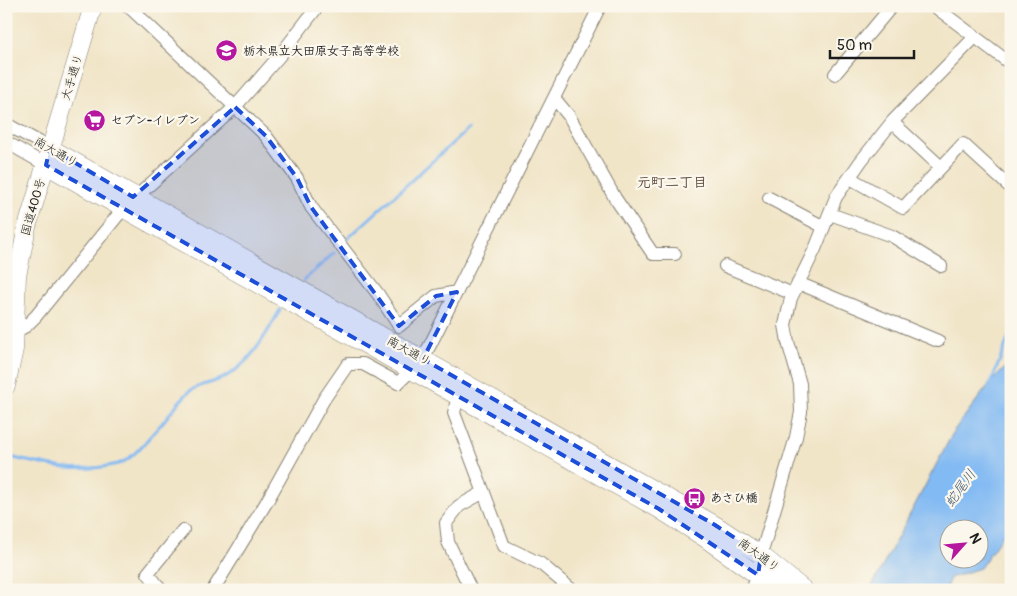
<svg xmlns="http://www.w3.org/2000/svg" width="1017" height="596" viewBox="0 0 1017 596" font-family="Pangolin,'Klee One',sans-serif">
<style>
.water{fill:#82baf3;stroke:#4f6b88;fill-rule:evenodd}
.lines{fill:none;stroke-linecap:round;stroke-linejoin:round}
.stream{stroke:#82baf3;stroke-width:3}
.minor-casing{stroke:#868072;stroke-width:14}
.highway-casing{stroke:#868072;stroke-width:19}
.minor{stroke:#fff;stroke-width:12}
.highway{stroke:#fff;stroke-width:18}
.marked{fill:#1d4ed8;fill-opacity:0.2;stroke:#1d4ed8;stroke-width:4;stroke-dasharray:10 6;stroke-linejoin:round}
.labels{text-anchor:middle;stroke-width:4.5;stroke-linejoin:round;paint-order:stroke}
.poi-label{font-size:12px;font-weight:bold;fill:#1c1c1c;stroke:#fbf7ec;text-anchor:start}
.street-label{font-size:12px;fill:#1c1c1c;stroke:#fbf7ec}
.neighbourhood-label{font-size:14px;font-weight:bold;fill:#5f4c40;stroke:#fbf7ec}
.water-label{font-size:14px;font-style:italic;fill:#455b72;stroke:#fbf7ec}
</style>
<rect width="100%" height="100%" fill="#fbf7ec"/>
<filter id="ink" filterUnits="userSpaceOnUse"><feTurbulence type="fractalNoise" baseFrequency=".02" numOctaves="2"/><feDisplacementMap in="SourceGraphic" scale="10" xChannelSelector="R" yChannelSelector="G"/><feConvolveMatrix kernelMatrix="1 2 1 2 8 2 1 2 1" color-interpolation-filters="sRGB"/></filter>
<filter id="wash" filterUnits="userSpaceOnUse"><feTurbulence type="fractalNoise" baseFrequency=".0096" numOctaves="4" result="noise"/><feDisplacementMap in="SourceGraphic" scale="20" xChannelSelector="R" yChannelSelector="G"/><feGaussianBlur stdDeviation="1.12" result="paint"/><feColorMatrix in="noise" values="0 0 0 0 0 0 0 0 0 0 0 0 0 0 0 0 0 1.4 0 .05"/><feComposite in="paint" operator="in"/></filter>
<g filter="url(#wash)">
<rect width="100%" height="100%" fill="#f1e5c8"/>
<path class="water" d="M 1011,362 L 1011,524 L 980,568 L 950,578 L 945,590 L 870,590 L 955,429 L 990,383 ZM 950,528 L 980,528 L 980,558 L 950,558 Z"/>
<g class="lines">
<path class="stream" d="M 346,240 L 468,129
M 304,280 L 334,253
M 990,385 L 1011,332
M 6,456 C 49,466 75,474 118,464 C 131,461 146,441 155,431 C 167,419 177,402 190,391 C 200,384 215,383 225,377 C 252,362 265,336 280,310"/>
</g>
</g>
<g filter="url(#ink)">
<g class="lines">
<defs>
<path id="minor" d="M 128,6 L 266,136 L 297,178 L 311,207 L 378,294 L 399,326 L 436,296 L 457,292
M 934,6 L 1011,64
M 835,74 L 892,6
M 554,98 L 569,116 L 615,198 L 653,254 L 675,254
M 892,122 L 941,167
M 6,124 L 50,148
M 6,142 L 46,165
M 850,178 L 903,208 L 963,144 L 1009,186
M 769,198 L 824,227
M 830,214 L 892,236 L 941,266
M 725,266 L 793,294
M 798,283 L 938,341
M 9,335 L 26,326 L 36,316 L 123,209 L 235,107 L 281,54 L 318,6
M 458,395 L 454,413 L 504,546 L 541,564 L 572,590
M 161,590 L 148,573 L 183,530
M 213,590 L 266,503 L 324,399 L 348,364 L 363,364 L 398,383 L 423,359 L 600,6
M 471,590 L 448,542 L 446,523 L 459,506 L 484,492
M 752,590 L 758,575 L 761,555 L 796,437 L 801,412 L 800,384 L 788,342 L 785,325 L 791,298 L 815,249 L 836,197 L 861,161 L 892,122 L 974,38"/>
<path id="highway" d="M 50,148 L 715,525 L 761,555 L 804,590
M 46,165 L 659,509 L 705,538 L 778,590
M 6,386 L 14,349 L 17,276 L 27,227 L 93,6"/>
</defs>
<use href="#minor" class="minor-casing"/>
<use href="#highway" class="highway-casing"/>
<use href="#minor" class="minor"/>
<use href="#highway" class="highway"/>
</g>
</g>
<path class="marked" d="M 235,107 L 266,136 L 297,178 L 311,207 L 399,326 L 436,296 L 457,292 L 423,359 L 715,525 L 761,555 L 758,575 L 659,509 L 46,165 L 50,148 L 133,197 Z"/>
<defs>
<symbol id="school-disc" viewBox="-11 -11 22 22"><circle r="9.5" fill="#b5179e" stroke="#fbf7ec"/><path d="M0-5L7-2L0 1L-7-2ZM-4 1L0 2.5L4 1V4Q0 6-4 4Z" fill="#fff"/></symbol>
<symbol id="supermarket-disc" viewBox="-11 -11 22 22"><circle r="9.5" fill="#b5179e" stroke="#fbf7ec"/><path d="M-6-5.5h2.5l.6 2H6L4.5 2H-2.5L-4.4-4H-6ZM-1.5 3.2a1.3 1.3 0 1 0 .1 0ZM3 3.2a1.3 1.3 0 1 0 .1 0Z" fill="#fff"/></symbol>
<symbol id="bus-disc" viewBox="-11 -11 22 22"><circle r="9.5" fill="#b5179e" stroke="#fbf7ec"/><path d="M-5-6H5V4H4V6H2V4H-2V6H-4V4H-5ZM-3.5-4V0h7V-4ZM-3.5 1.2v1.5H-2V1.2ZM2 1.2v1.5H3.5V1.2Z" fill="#fff"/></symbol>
</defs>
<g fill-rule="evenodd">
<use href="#school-disc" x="214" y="38" width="25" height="25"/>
<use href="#supermarket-disc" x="82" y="108" width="25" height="25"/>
<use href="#bus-disc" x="682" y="486" width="25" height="25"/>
</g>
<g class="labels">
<g class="poi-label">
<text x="243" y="55">栃木県立大田原女子高等学校</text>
<text x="111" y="124">セブン-イレブン</text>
<text x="710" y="502">あさひ橋</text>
</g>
<g class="street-label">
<text transform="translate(72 77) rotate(-73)" y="4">大手通り</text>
<text transform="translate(56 152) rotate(30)" y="4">南大通り</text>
<text transform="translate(33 207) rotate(-74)" y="4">国道400号</text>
<text transform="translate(409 351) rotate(29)" y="4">南大通り</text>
<text transform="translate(759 555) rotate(36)" y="4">南大通り</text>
</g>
<g class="neighbourhood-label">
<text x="672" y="187">元町二丁目</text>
</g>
<g class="water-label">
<text transform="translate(960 488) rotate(-54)" y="5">蛇尾川</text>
</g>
</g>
<rect width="1017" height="596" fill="none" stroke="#fbf7ec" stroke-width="25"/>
<g transform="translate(964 544) rotate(63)"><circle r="24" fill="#fbf7ec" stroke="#a29f99"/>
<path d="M0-4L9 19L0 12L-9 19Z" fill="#b5179e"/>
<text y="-8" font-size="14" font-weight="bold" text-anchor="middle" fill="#1c1c1c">N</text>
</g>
<path d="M830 50v8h84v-8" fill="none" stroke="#1c1c1c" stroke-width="2.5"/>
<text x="837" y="50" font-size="15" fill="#1c1c1c" stroke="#fbf7ec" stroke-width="4" paint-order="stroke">50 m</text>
</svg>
